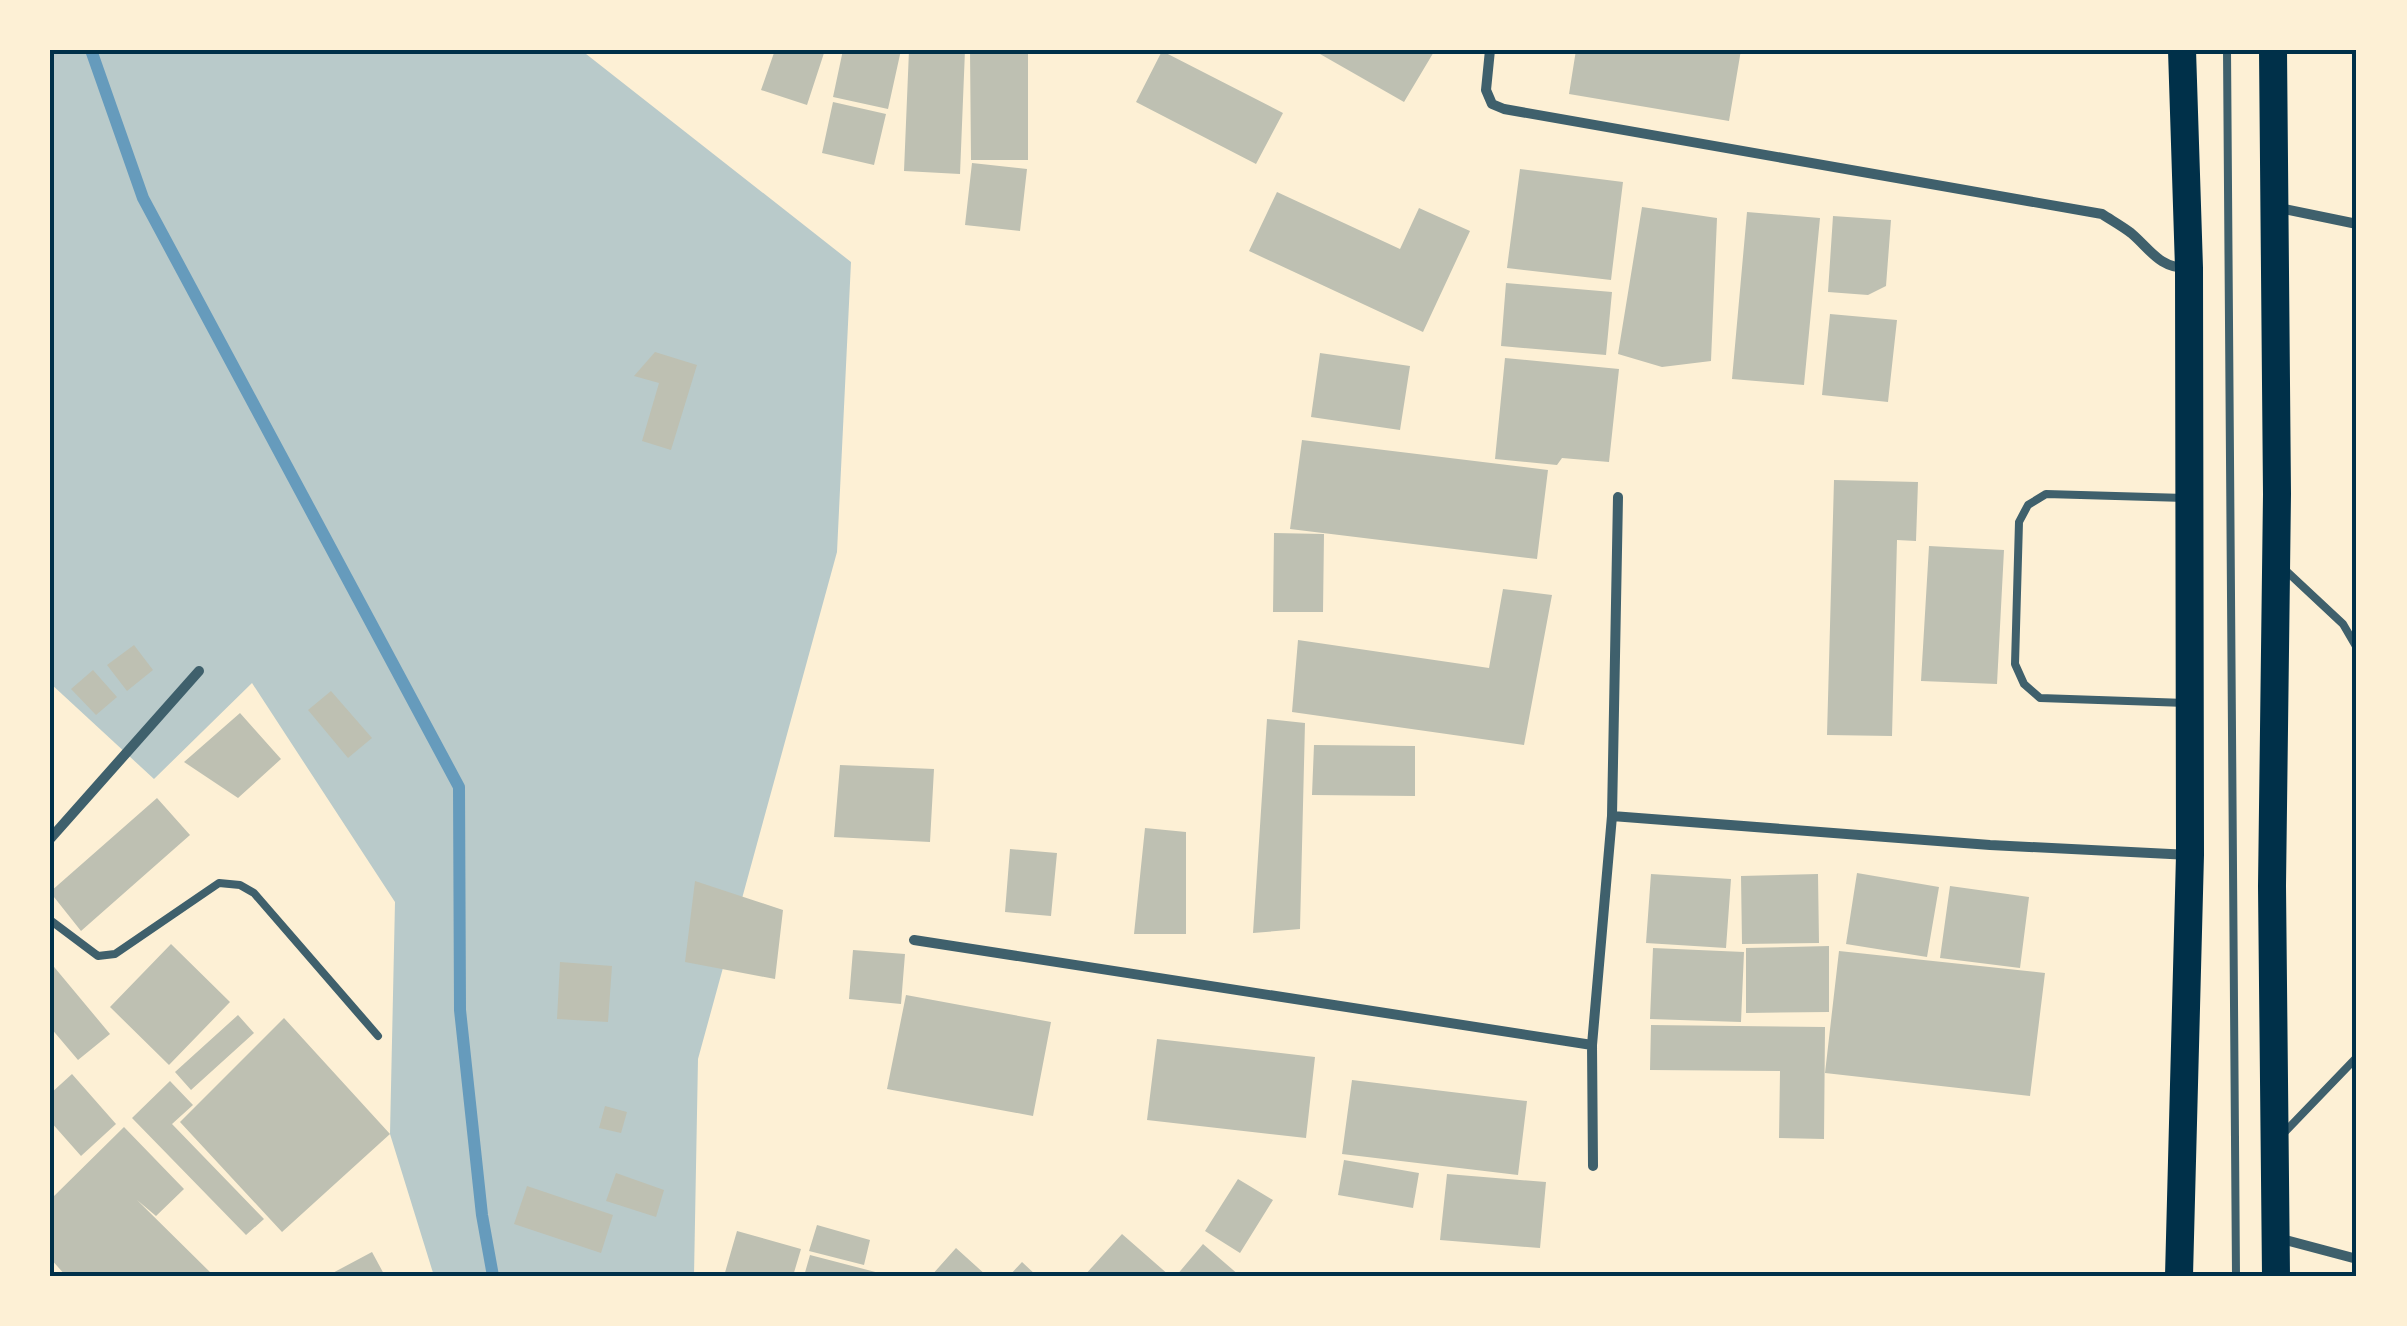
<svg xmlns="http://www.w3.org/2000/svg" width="2407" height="1326" viewBox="0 0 2407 1326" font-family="'Alegreya Sans',sans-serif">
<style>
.green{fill:#b9caca}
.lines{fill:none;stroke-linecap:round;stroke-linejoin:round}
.stream{stroke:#669bbc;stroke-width:12}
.building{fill:#bec0b2}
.service{stroke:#3f606c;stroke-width:8}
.minor{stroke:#3f606c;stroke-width:10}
.trunk{stroke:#003049;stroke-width:28}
.neatline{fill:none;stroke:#003049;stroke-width:4}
</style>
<rect width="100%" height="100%" fill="#fdf0d5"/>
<path class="green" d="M 50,50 L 581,50 L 851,262 L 837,552 L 698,1059 L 694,1276 L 434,1276 L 390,1134 L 395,902 L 252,683 L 154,779 L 50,683 Z"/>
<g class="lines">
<path class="stream" d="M 91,50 L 143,198 L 459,787 L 460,1010 L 482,1215 L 493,1276"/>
</g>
<path class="building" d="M 775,50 L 825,50 L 807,105 L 761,90 Z
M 843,50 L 901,50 L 888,109 L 833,97 Z
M 909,50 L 965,50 L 960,174 L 904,171 Z
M 970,50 L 1028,50 L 1028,160 L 971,160 Z
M 1313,50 L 1435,50 L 1404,102 Z
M 1576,50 L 1741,50 L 1729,121 L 1569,94 Z
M 1162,51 L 1283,113 L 1256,164 L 1136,102 Z
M 833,102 L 886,114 L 874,165 L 822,153 Z
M 972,163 L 1027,169 L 1020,231 L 965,225 Z
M 1520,169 L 1623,182 L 1611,280 L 1507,268 Z
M 1277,192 L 1400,249 L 1419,208 L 1470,231 L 1423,332 L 1249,251 Z
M 1642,207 L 1717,218 L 1711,361 L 1662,367 L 1618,354 Z
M 1747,212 L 1820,218 L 1804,385 L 1732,379 Z
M 1833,216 L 1891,220 L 1886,286 L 1868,295 L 1828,292 Z
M 1506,283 L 1612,292 L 1606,355 L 1501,346 Z
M 1830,314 L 1897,320 L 1888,402 L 1822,395 Z
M 655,352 L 697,365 L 671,450 L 642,441 L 659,383 L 634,376 Z
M 1320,353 L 1410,366 L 1400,430 L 1311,417 Z
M 1505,358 L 1619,369 L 1609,462 L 1562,458 L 1557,465 L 1495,459 Z
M 1302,440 L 1548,470 L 1537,559 L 1290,529 Z
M 1834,480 L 1918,482 L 1916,541 L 1897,540 L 1892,736 L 1827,735 Z
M 1274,533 L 1324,534 L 1323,612 L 1273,612 Z
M 1929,546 L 2004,550 L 1997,684 L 1921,681 Z
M 1503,589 L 1552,595 L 1524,745 L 1292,712 L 1298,640 L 1489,668 Z
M 134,645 L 153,670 L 127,691 L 107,665 Z
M 93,670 L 117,697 L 96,715 L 71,689 Z
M 331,691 L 372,738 L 348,758 L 308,710 Z
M 240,713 L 281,759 L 238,798 L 184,762 Z
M 1267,719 L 1305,723 L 1300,929 L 1253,933 Z
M 1314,745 L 1415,746 L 1415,796 L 1312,795 Z
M 840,765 L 934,769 L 930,842 L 834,837 Z
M 157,798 L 190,835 L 81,931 L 50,892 Z
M 1145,828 L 1186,832 L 1186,934 L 1134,934 Z
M 1010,849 L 1057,853 L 1051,916 L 1005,912 Z
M 1857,873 L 1939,887 L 1927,957 L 1846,944 Z
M 1651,874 L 1731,879 L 1726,948 L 1646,943 Z
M 1818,874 L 1819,943 L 1742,944 L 1741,876 Z
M 695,881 L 783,910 L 775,979 L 685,962 Z
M 1950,886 L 2029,897 L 2020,968 L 1940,958 Z
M 171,944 L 230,1002 L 169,1065 L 110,1007 Z
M 1829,946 L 1829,1012 L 1746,1013 L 1746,948 Z
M 1653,948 L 1744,952 L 1741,1022 L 1650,1019 Z
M 853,950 L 905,954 L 901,1004 L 849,999 Z
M 1839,951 L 2045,973 L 2030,1096 L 1825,1073 Z
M 50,962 L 110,1034 L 78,1060 L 50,1027 Z
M 560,962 L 612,966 L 608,1022 L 557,1019 Z
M 906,995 L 1051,1022 L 1033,1116 L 887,1089 Z
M 238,1015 L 254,1033 L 191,1090 L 175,1072 Z
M 284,1018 L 390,1134 L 282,1232 L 180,1122 Z
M 1651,1025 L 1825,1027 L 1824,1139 L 1779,1138 L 1780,1071 L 1650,1070 Z
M 1157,1039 L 1315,1057 L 1306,1138 L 1147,1120 Z
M 72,1074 L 116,1124 L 81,1156 L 50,1121 L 50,1094 Z
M 1352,1080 L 1527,1101 L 1518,1175 L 1342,1154 Z
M 170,1081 L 193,1105 L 172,1124 L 264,1219 L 246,1235 L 132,1118 Z
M 605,1106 L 627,1112 L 621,1133 L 599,1128 Z
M 124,1127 L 184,1189 L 156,1216 L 137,1200 L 214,1276 L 66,1276 L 50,1258 L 50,1200 Z
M 1344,1160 L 1419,1173 L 1413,1208 L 1338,1195 Z
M 616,1173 L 664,1190 L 656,1217 L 606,1201 Z
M 1447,1174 L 1546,1182 L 1540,1248 L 1440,1240 Z
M 1238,1179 L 1273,1200 L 1240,1253 L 1205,1231 Z
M 527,1186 L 613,1215 L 601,1253 L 514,1224 Z
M 817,1225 L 870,1240 L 864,1265 L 809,1251 Z
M 737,1231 L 801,1249 L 793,1276 L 724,1276 Z
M 1122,1234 L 1170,1276 L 1084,1276 Z
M 1203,1244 L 1240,1276 L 1176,1276 Z
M 956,1248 L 987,1276 L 931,1276 Z
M 372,1252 L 385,1276 L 327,1276 Z
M 810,1255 L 887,1275 L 886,1276 L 804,1276 Z
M 1022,1262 L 1037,1276 L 1009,1276 Z"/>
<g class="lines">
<path class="service" d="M 2227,50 L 2236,1276
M 2185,498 L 2046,494 L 2028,505 L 2019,522 L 2015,664 L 2024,684 L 2040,698 L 2186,703
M 2283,568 L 2343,624 L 2357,648
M 50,920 L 98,956 L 115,954 L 219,883 L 240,885 L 254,893 L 378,1036
M 2282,1135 L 2357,1057"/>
<path class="minor" d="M 1490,50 L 1486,90 L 1492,104 L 1504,109 L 2102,214 C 2111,220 2122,226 2131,233 C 2150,249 2159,268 2187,268
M 2279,208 L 2357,224
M 1612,816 L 1990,845 L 2190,855
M 50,839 L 199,671
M 914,940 L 1592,1045
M 1593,1166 L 1592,1045 L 1612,816 L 1618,497
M 2278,1238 L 2357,1259"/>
<path class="trunk" d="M 2273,50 L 2277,494 L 2272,886 L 2276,1276
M 2179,1276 L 2190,855 L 2189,268 L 2182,50"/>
</g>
<rect width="2407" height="1326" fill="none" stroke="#fdf0d5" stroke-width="105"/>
<rect x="52" y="52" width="2302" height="1222" class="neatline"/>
</svg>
